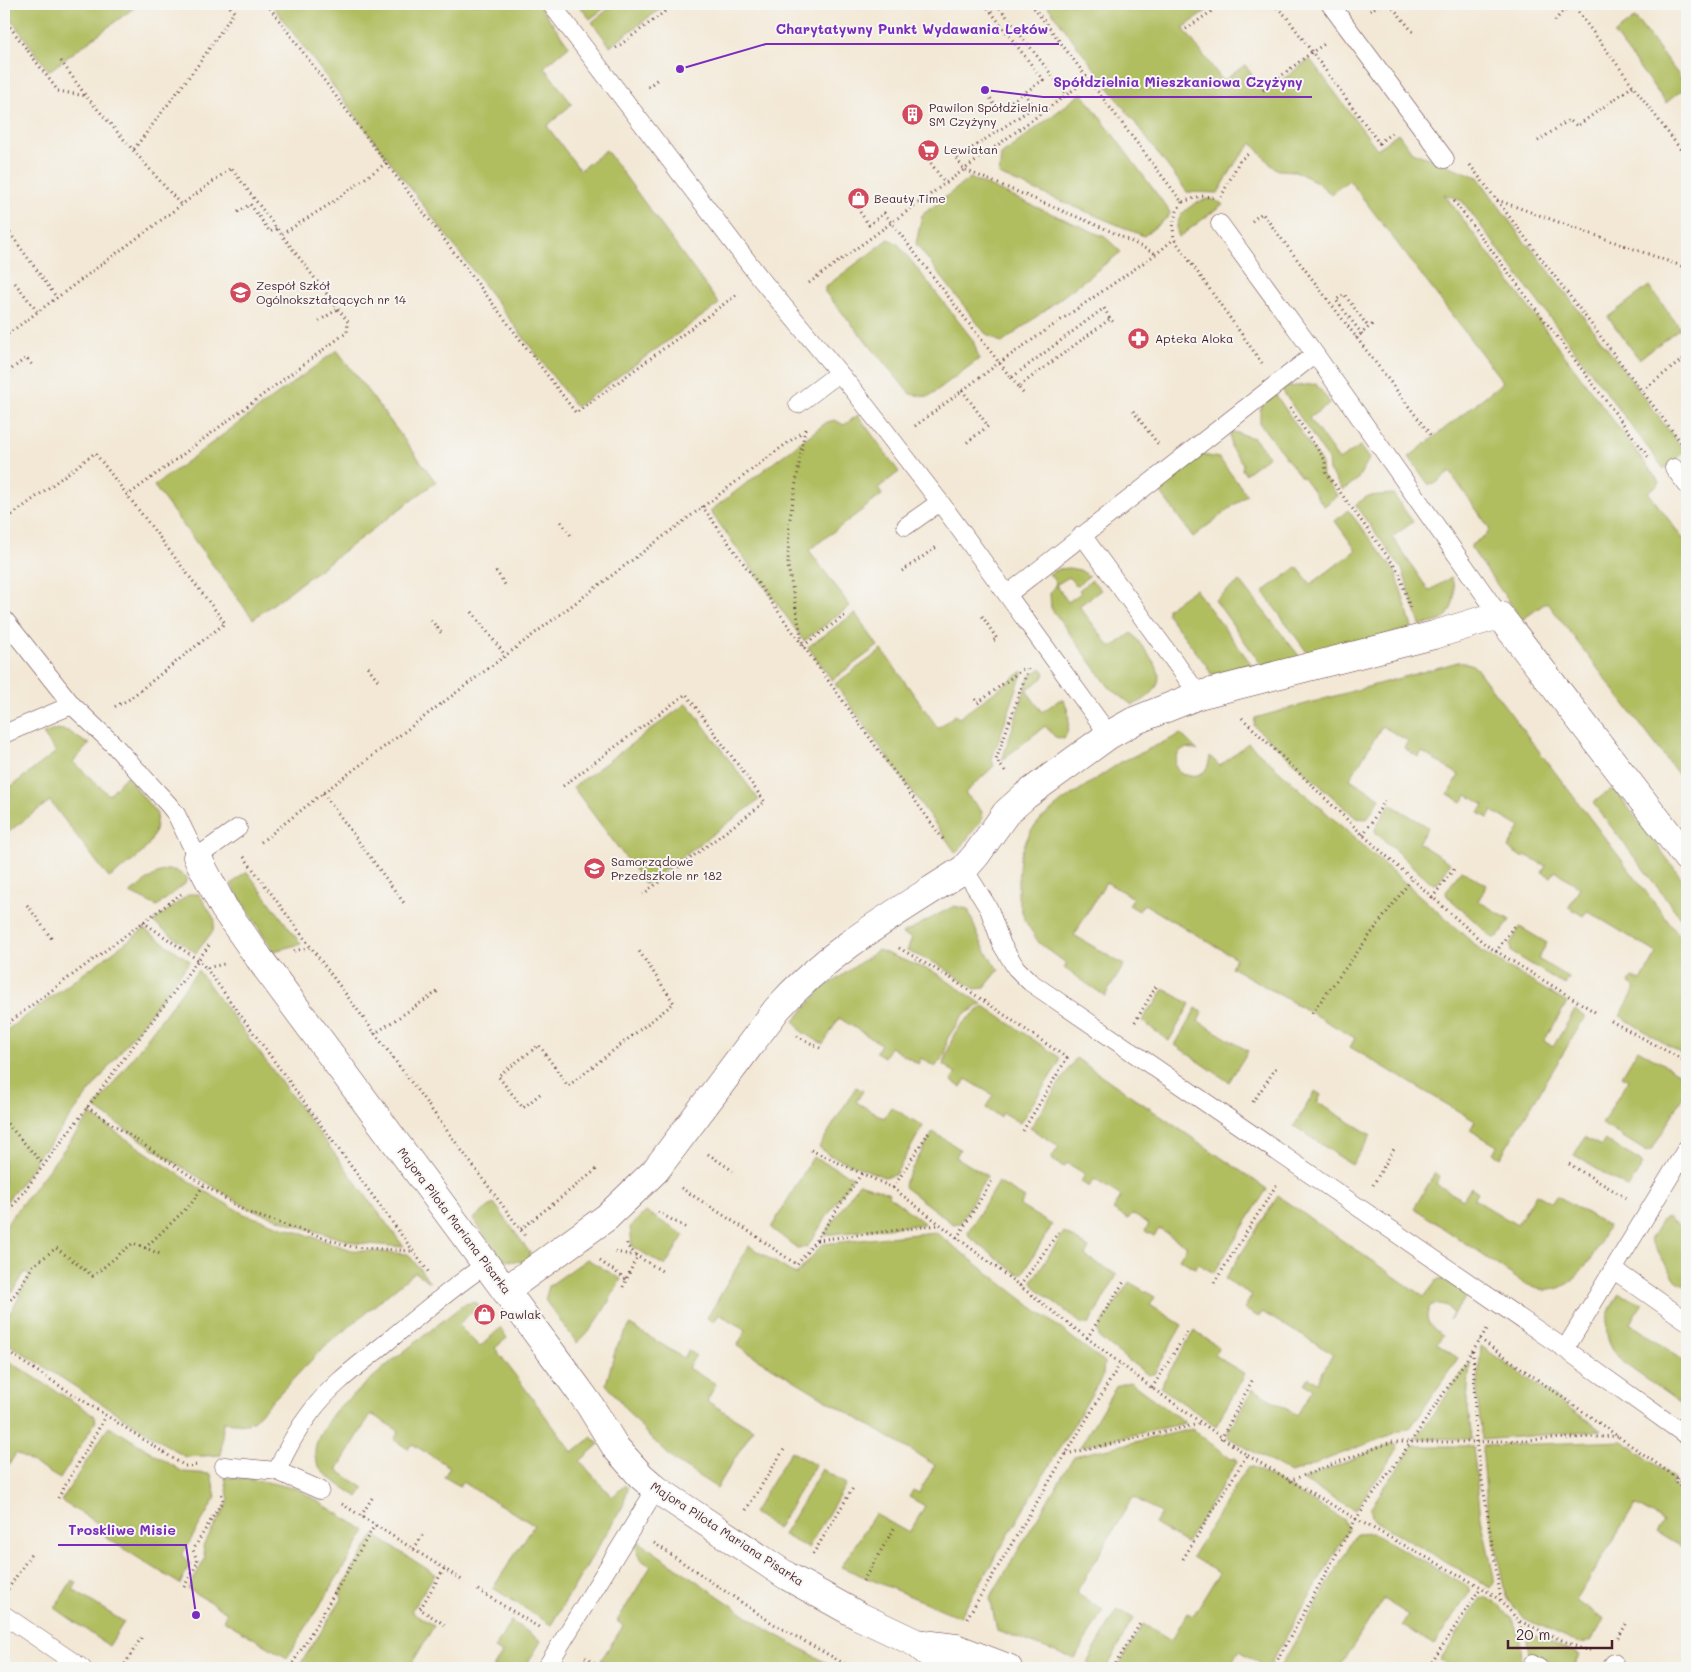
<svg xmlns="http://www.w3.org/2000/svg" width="1691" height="1672" viewBox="0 0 1691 1672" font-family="Mali,sans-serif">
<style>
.green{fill:#b1be60;stroke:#7e6e46}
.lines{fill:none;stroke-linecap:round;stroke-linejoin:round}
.lane-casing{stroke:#633d44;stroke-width:19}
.street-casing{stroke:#633d44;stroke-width:29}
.path{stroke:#633d44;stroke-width:3;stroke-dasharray:1 4;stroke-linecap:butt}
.lane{stroke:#fff;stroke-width:18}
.street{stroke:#fff;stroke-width:28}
.labels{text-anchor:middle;stroke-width:4;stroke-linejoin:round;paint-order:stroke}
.poi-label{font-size:12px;fill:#4a1f2b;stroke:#f6f6f2;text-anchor:start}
.street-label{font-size:12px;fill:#4a1f2b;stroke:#f6f6f2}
.leader{fill:none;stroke:#7b2cbf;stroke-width:2}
.callout-dot{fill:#7b2cbf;stroke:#f6f6f2;stroke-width:2}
.callout-label{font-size:14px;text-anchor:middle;font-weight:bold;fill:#7b2cbf;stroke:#f6f6f2;stroke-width:4;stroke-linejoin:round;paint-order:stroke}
</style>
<rect width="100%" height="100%" fill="#f6f6f2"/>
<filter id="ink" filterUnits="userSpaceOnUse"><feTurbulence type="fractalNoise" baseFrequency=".02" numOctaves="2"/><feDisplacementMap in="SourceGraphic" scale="10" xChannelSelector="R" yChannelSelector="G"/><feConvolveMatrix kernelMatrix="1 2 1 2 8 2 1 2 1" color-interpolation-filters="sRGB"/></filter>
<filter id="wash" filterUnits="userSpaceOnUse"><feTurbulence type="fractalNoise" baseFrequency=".0096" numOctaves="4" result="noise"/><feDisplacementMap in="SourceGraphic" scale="20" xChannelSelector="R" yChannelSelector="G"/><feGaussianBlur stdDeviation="1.12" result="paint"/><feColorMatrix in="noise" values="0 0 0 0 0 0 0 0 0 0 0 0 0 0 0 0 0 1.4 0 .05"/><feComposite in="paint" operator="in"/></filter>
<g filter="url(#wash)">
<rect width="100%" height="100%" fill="#f3e8d5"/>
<path class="green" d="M 4,4 L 139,4 L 49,71 L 4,10 Z
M 271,4 L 538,4 L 569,46 L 544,67 L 572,104 L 547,126 L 580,170 L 606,150 L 719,304 L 576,407 Z
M 578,4 L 610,4 L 590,19 Z
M 615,4 L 667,4 L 610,46 L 592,22 Z
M 1046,4 L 1130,4 L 1135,10 L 1144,4 L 1216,4 L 1183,28 L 1223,81 L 1245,65 L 1265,93 L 1310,59 L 1377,149 L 1398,133 L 1412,152 L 1478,177 L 1526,244 L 1531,247 L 1685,452 L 1664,469 L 1462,201 L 1444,194 L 1660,483 L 1648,492 L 1687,544 L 1687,786 L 1547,602 L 1522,620 L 1471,548 L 1471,545 L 1487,534 L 1490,529 L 1450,472 L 1435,484 L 1429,485 L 1409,457 L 1503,382 L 1349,180 L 1331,194 L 1317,182 L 1295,171 L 1278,170 L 1271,165 L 1252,143 L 1236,162 L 1218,193 L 1187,192 Z
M 1635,18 L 1687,86 L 1666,103 L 1614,34 Z
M 1082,93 L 1168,209 L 1170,213 L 1168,217 L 1144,236 L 999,175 L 1001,155 Z
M 970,178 L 1105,237 L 1121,252 L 1002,343 L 985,333 L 916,244 L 922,215 Z
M 1208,199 L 1214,200 L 1223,204 L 1179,237 C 1170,218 1192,202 1208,199 Z
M 889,239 L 898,244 L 973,340 L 979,359 L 928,397 L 910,394 L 825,292 L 825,287 Z
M 1649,286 L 1680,328 L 1639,359 L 1608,317 Z
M 337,350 L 436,482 L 253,619 L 154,486 Z
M 1316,384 L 1330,403 L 1309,418 L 1339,460 L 1360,446 L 1369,459 L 1357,480 L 1343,490 L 1329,471 L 1328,459 L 1282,390 L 1287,387 Z
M 1276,395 L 1321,462 L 1322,475 L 1338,496 L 1324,506 L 1303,477 L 1301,477 L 1260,424 L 1260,408 Z
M 858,415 L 899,472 L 878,488 L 882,495 L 809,550 L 850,606 L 804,641 L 710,511 L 827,422 L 835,420 L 844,425 Z
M 1230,431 L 1254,438 L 1269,456 L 1245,474 L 1242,469 L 1243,464 L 1231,448 Z
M 1202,455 L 1219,458 L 1247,495 L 1193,537 L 1158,489 Z
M 1393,494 L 1413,522 L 1392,537 L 1429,591 L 1451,577 C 1457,589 1455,614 1440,621 C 1434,623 1426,624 1420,625 L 1402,569 L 1355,505 L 1368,496 Z
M 1348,510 L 1396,573 L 1412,628 L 1309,655 L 1263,592 L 1297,567 L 1311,584 L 1356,550 L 1335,521 Z
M 1069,568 L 1080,570 L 1089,576 L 1076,586 L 1069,577 L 1056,585 L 1068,602 L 1081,593 L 1079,590 L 1092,580 L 1101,590 L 1079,606 L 1111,648 L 1132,633 C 1140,644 1150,655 1156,666 C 1166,685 1148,700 1132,705 L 1109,687 L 1051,608 L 1050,594 L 1056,583 L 1049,574 L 1059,569 Z
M 1240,581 L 1300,657 L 1263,667 L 1215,600 Z
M 1195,589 L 1255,669 L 1227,675 L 1211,674 L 1207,666 L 1167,614 L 1167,609 Z
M 855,613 L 878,646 L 832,680 L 808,647 Z
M 882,650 L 938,728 L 955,715 L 959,718 L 1023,671 L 992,759 L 994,766 L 965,793 L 981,810 L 983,818 L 956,853 L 835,684 Z
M 1458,662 L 1471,664 L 1476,668 L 1687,946 L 1687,1057 L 1620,1016 L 1636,988 L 1629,983 L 1632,977 L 1641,981 L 1657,953 L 1587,911 L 1583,916 L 1569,907 L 1580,887 L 1555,871 L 1551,877 L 1542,872 L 1546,866 L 1525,855 L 1523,858 L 1508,848 L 1520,827 L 1492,811 L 1488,818 L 1479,813 L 1484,805 L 1467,795 L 1462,802 L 1448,794 L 1459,775 L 1422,752 L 1418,757 L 1404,748 L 1408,741 L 1382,726 L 1350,779 L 1380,798 L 1367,819 L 1356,818 L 1254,726 L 1255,718 Z
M 1041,668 L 1045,673 L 1043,678 L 1026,690 L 1042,712 L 1059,700 L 1064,700 C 1070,714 1071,726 1064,739 L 1055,737 L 1045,726 L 1002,760 L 1029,677 Z
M 687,703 L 759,800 L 645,884 L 573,787 Z
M 57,729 L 68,731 L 86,743 L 90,743 L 73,762 L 109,795 L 126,776 L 157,814 C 156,820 156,828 154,834 C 146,855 126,866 109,878 L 50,801 L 4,835 L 4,792 L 56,752 L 43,734 Z
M 1181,734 L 1198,751 C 1184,745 1177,749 1175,765 L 1181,774 C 1199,778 1208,774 1210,756 L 1220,766 L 1248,743 L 1483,952 L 1567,1003 L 1544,1041 L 1553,1047 L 1575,1010 L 1585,1017 L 1500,1158 L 1493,1153 L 1497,1146 L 1470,1130 L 1475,1121 L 1350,1047 L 1355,1038 L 1231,967 L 1236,958 L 1144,904 L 1139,911 L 1129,905 L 1133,898 L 1106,882 L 1074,935 L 1124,965 L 1105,996 L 1064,968 L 1067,964 L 1039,943 L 1024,919 L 1018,897 L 1018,882 L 1020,858 L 1025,843 L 1031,831 L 1041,819 L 1063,801 L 1121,762 Z
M 1610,790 L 1615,790 L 1687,885 L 1687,926 L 1593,803 Z
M 1390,804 L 1428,827 L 1418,843 L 1450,863 L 1438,883 L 1433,884 L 1376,833 L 1375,829 Z
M 166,870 L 174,870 L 187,877 L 185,884 L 157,906 L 130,893 L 157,873 Z
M 1461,870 L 1487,885 L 1478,901 L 1510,920 L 1498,937 L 1493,938 L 1447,896 L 1446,892 Z
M 245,873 L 248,873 L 301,944 L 273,951 L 231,884 Z
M 189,894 L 199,894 L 215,920 L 213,931 L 196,953 L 153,922 Z
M 954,906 L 968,909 C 976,931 983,952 999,970 L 984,988 L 975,989 L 939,965 L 907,951 L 912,938 L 902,934 Z
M 1520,927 L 1547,943 L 1538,959 L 1569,978 L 1565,985 L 1511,952 L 1510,944 Z
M 144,929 L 190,961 L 45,1150 L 43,1150 L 35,1161 L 36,1163 L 4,1205 L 4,1032 Z
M 878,950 L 934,972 L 982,1004 L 963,1015 L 947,1039 L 945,1055 L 935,1067 L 921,1058 L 918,1064 L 890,1047 L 884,1057 L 876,1052 L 881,1044 L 839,1018 L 823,1044 L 802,1032 L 794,1021 L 820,991 Z
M 198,970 L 404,1247 L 356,1243 L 301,1227 L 248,1208 L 169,1159 L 95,1108 Z
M 1164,989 L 1190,1004 L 1169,1041 L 1142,1021 L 1151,1006 L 1153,1007 Z
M 984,1006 L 1059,1057 L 1059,1063 L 1020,1123 L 1003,1113 L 1000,1117 L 986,1108 L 993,1095 L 966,1079 L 961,1087 L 951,1081 L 956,1073 L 943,1065 C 947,1057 948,1050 951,1042 C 956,1025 971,1016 984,1006 Z
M 1196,1008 L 1203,1012 L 1198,1021 L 1248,1051 L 1229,1082 L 1175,1045 Z
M 1638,1049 L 1687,1078 L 1687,1089 L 1652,1150 L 1647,1152 L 1602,1124 L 1628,1080 L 1622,1076 Z
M 1076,1058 L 1267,1189 L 1214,1273 L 1198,1264 L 1195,1268 L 1179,1259 L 1187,1246 L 1159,1229 L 1154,1236 L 1145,1231 L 1149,1224 L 1132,1214 L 1128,1219 L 1113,1210 L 1121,1196 L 1094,1179 L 1089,1187 L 1081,1182 L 1085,1174 L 1067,1163 L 1064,1167 L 1051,1159 L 1059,1146 L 1030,1128 Z
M 856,1087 L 863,1091 L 856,1102 L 884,1118 L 891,1107 L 923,1126 L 895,1175 L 884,1177 L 829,1155 L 819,1147 Z
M 1315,1091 L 1321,1095 L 1317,1102 L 1371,1135 L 1352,1165 L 1294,1126 Z
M 92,1113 L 92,1116 L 201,1189 L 244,1214 L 352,1250 L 408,1254 L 430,1282 L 415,1272 L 323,1348 L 253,1421 L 249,1421 L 248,1424 L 223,1422 L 221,1455 L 185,1457 L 4,1341 L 4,1323 L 20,1296 L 18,1295 L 30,1275 L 25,1272 L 13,1292 L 4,1287 L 4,1227 Z
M 933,1132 L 960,1149 L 956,1157 L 987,1176 L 960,1223 L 953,1224 L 904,1187 L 905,1181 Z
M 1585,1137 L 1601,1146 L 1605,1140 L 1640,1161 L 1643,1165 L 1628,1188 L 1574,1155 Z
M 813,1157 L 853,1177 L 807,1247 L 797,1248 L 771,1228 Z
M 1435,1173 L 1440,1176 L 1436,1184 L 1463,1200 L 1471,1187 L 1478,1192 L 1474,1199 L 1517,1225 L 1536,1194 L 1552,1203 L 1556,1195 L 1608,1226 C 1597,1251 1576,1292 1545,1290 C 1537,1290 1529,1285 1522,1282 L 1414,1208 Z
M 998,1182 L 1025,1198 L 1020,1206 L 1052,1225 L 1023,1273 L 1018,1274 L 969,1237 L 968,1232 Z
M 859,1183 L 890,1193 L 889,1196 L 923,1222 L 924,1224 L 824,1235 Z
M 1687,1185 L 1687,1209 L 1678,1202 Z
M 1278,1196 L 1424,1297 L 1438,1279 L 1443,1279 L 1467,1296 L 1449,1320 L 1453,1314 L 1448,1306 L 1440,1304 L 1431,1305 C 1422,1320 1430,1327 1443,1335 L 1437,1344 L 1458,1358 L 1411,1427 L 1291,1473 L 1229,1438 L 1227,1433 L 1253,1389 L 1297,1415 L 1313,1389 L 1305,1384 L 1309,1377 L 1317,1382 L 1333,1354 L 1262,1312 L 1259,1317 L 1244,1309 L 1252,1295 L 1225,1279 Z
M 494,1203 L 530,1253 L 530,1258 L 522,1262 L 503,1260 L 473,1219 Z
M 646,1212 L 684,1235 L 665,1266 L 632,1246 L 630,1226 Z
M 1668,1218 L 1687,1232 L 1687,1287 L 1676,1280 L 1650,1240 L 1662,1220 Z
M 935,1232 L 1104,1362 L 1103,1375 L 960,1617 L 841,1567 L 875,1514 L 909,1533 L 925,1506 L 909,1497 L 913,1490 L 919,1493 L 935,1465 L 737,1346 L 746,1330 L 719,1314 L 714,1322 L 707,1318 L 749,1246 L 796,1275 L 823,1244 Z
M 1064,1232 L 1089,1248 L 1085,1256 L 1117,1275 L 1089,1324 L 1082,1324 L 1035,1287 L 1032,1281 Z
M 587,1259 L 621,1279 C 608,1303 597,1326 577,1343 L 545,1300 L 549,1286 Z
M 1129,1282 L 1155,1297 L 1150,1305 L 1182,1325 L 1154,1374 L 1148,1375 L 1099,1338 L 1098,1330 Z
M 1619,1294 L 1643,1303 L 1630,1323 L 1687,1363 L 1687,1408 C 1674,1399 1662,1390 1649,1381 C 1624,1364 1600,1349 1608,1315 C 1610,1308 1615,1301 1619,1294 Z
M 475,1302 L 478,1306 L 458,1325 L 480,1347 L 500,1328 L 507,1338 L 495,1348 L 573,1453 L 592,1437 L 599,1444 L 580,1461 L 612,1497 L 625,1485 L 628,1488 L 623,1506 L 551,1625 L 493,1588 L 534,1525 L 462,1482 L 460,1486 L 444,1477 L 450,1467 L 412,1444 L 408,1449 L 394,1440 L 399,1431 L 371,1414 L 337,1470 L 364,1488 L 358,1497 C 331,1477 300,1468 323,1429 C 328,1421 332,1414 339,1407 L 393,1360 L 464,1304 Z
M 630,1325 L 684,1358 L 688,1351 L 696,1355 L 688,1368 L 716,1384 L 707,1401 L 753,1429 L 717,1488 L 675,1461 L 644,1431 L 606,1384 L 616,1348 Z
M 1194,1331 L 1219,1347 L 1214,1355 L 1245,1374 L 1216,1426 L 1160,1387 Z
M 1481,1346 L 1601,1430 L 1482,1440 L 1477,1394 Z
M 4,1358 L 94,1415 L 96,1421 L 60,1479 L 16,1453 L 7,1468 L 4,1466 Z
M 1470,1362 L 1467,1402 L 1472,1439 L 1416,1438 Z
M 1130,1382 L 1186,1423 L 1080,1447 L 1116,1386 Z
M 109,1426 L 183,1472 L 211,1474 L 216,1497 L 182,1555 L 190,1564 L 180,1584 L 105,1537 L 109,1530 L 61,1501 Z
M 1192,1429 L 1231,1459 L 1236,1458 L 1237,1462 L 1186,1543 L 1154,1524 L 1161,1513 L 1133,1497 L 1076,1593 L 1103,1610 L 1075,1659 L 997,1630 L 990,1598 L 1074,1456 Z
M 1623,1441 L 1674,1478 L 1671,1484 L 1687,1495 L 1687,1551 L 1656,1532 L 1663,1521 L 1635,1505 L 1576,1601 L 1605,1619 L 1591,1641 L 1580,1643 L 1523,1618 L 1506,1597 L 1487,1505 L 1482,1446 Z
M 1390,1444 L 1395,1444 L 1398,1448 L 1355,1510 L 1302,1480 Z
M 1413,1446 L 1473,1446 L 1481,1518 L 1495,1582 L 1491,1588 L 1373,1520 L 1370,1508 Z
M 791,1451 L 815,1465 L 777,1529 L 753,1513 Z
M 1253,1467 L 1343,1519 L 1348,1530 L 1268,1668 L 1239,1651 L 1228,1668 L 1117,1668 L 1143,1624 L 1171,1641 L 1187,1613 L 1193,1616 L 1219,1573 L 1192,1557 L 1247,1468 Z
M 822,1469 L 846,1484 L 808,1548 L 783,1535 Z
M 225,1477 L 262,1481 L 298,1489 L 366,1531 L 287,1658 L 223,1620 L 227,1612 L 188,1589 L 205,1559 L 203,1546 L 229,1501 Z
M 1372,1533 L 1468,1586 L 1470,1592 L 1434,1645 L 1403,1626 L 1409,1615 L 1383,1599 L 1339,1668 L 1280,1668 L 1356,1534 Z
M 374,1535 L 435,1574 L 411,1611 L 434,1626 L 409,1668 L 303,1668 L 299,1666 L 342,1599 L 340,1591 Z
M 638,1541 L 768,1630 L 834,1667 L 833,1668 L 614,1668 L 601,1660 L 623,1626 L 617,1621 L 651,1566 L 641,1560 L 635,1545 Z
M 72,1580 L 77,1583 L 73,1590 L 124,1622 L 109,1646 L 55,1608 Z
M 1485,1597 C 1516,1612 1522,1636 1522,1668 L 1453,1668 L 1440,1660 L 1480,1599 Z
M 1118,1609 L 1133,1618 L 1107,1668 L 1098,1668 L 1089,1665 L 1088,1661 Z
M 511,1621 L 541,1641 L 525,1668 L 493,1668 L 502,1653 L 494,1649 Z
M 1526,1632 L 1580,1655 L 1574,1668 L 1560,1667 L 1537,1655 L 1530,1662 Z"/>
</g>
<g filter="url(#ink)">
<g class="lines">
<defs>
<path id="lane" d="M 551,4 L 760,278 L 855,392 L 940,502 L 1109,735
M 1330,4 L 1445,159
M 1220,224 L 1315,354 L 1499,615
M 798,404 L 839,373
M 1674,468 L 1687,485
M 906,526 L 940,502
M 1082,535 L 1199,695
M 1008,594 L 1315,354
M 4,619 L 72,705 L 113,744 L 168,804 L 176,814 L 197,857 L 238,828
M 4,734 L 72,705
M 964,869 L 989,909 L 1002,945 L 1016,968 L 1030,982 L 1565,1349 L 1687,1436
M 1614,1270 L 1687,1321
M 1565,1349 L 1687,1148
M 224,1466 L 277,1471 L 320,1490
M 277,1471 C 286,1450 297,1430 311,1412 C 330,1386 356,1367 381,1347 C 415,1318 450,1290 486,1264
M 4,1615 L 82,1668
M 1532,1664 L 1539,1668
M 546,1668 L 656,1489
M 1611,1668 L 1614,1663"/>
<path id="street" d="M 197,857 L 224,908 L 259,958 L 565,1371 L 589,1404 L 616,1448 L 641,1476 L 656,1489 L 787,1576 L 859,1616 L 916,1643 L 947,1668
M 506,1290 L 607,1217 L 655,1171 L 777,1009 C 830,949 898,912 964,869 L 977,854 L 1006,813 L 1025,796 L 1109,735 L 1134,721 L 1199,695 L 1434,635 L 1499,615 L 1687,858
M 916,1643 L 956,1648 L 1008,1668"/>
</defs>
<use href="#lane" class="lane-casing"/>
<use href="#street" class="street-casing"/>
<path class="path" d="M 267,4 L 386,163 L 576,413 L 739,293
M 985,4 L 1043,80 L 1024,93
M 997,4 L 1067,95
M 1031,4 L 1182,202 L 1201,196 L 1213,197
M 1273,4 L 1286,16 L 1312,52 L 1326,43
M 1390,4 L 1413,32
M 1572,4 L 1687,158
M 1370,11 L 1380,4
M 4,19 L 58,91 L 86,96
M 1555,21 L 1561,13 L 1572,4
M 1186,29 L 1222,4
M 616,48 L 675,4
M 61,61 L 86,96 L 181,205
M 648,87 L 659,78
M 985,90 L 998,110 L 1024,93 L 1034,107 L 957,158 L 963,169 L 1108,230 L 1156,254
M 1263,90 L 1312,52 L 1379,143 L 1393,132
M 1538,141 L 1569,120 L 1577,126 L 1633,86
M 134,149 L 198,65 L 234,12 L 228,4
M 925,155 L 945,183
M 1470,165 L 1642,391
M 1221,197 L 1240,160 L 1248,154 L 1250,156
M 1497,200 L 1687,268
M 1454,201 L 1650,459
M 1182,202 C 1174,215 1172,224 1174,239 L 1262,363
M 238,212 L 250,204 L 270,232 L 277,228
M 860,212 L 869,225 L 884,213 L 1011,378 L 1104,308 L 1110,319
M 1252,221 L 1262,213 L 1432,437
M 4,225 L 57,298
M 282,234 L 330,204 L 386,163
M 15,283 L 37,311
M 809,283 L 1088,79
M 319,321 L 338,309
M 1362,334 L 1336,300 L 1344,294 L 1369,328
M 4,337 L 231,168 L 348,322 L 347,332 L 127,496
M 1356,338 L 1374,323
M 4,375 L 26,358 L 34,367
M 1011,378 L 1018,387
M 962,390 L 988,426 L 965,444
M 1023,393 L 1018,387 L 1110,319 L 1116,324
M 1290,408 L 1325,460 L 1326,473 L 1399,572 L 1410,608
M 1133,411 L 1158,444
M 915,426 L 999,363 L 1156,254 L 1174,239
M 805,429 L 789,524 L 788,566 L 803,646 L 847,614
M 1681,442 L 1642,391 L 1687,356
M 702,506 L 945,842
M 4,521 L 95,453 L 225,623 L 128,700 L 112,708
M 561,522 L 572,537
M 4,524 L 7,527
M 496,571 L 506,586
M 902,571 L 938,546
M 472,612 L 505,655
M 982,616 L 997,639 L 992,641
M 431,620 L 443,635
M 368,667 L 380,683
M 975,699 L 978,703 L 1024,668 L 1026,669
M 1242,718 L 1363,835 L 1486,945 L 1595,1012
M 1005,771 L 996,760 L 1028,669
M 563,786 L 686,694 L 765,802 L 643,894
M 323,793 L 404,903
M 1363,835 L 1385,801
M 261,842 L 323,793 L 802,432
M 244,857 L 526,1237
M 1432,898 L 1456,866
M 27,905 L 52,939
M 143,922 L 198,960 L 206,968 L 224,964
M 899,948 L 949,977 L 1067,1058 L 1021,1134
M 294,951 L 311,947
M 1496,952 L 1515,924
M 206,968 L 430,1274
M 1312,1013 L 1411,880
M 1611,1021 L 1687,1062
M 1135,1022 L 1157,985
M 4,1026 L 181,894
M 374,1034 L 440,990
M 797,1036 L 820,1048
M 540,1094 L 523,1108 L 498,1076 L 539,1045 L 568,1086 L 674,1003 L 639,951
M 1253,1102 L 1276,1068
M 87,1107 L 204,1185 L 246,1212 L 352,1247 L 411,1251
M 4,1120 L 43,1164
M 811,1150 L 893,1188 L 1152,1388 L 1247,1455 L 1356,1519 L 1481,1587 L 1501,1601 L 1519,1621 L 1582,1649 L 1590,1650
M 708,1154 L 733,1171
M 1569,1164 L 1626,1198
M 1373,1185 L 1394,1149
M 681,1188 L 756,1236 L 797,1265 L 816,1240 L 862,1173
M 893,1188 L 930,1130
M 658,1212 L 688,1229
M 4,1218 L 210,944
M 521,1229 L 597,1169
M 957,1238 L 993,1179
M 817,1240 L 939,1225
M 145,1248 L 191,1204 L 204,1185
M 615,1252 L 637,1256 L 662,1271
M 600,1261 L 626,1279
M 1214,1283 L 1277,1184
M 1020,1286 L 1060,1230
M 623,1287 L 637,1256 L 627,1246 L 627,1242
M 4,1307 L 16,1293 L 33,1266 L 56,1248 L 93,1276 L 133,1243 L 160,1254
M 1087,1338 L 1125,1280
M 1480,1339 L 1687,1485
M 4,1350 L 185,1466 L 199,1465
M 1473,1351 L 1476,1442 L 1501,1600
M 1152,1388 L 1189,1329
M 1221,1439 L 1253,1379
M 1066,1454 L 1199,1424
M 1678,1478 L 1676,1482 L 1687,1491
M 1289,1481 L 1391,1442 L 1476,1442 L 1618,1436
M 58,1498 L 106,1416
M 342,1504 L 462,1580
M 746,1510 L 785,1448
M 361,1516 L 374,1495
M 654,1543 L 772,1623 L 852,1668
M 414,1549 L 423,1534
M 813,1554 L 853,1488
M 1183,1559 L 1247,1455
M 1686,1568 L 1687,1566
M 444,1569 L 420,1609 L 445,1625
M 863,1581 L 896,1525
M 184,1587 L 198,1562 L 193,1550 L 223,1500 L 221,1492
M 8,1589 L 31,1554
M 478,1590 L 540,1628
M 967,1618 L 1120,1364
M 1519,1622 L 1524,1640
M 1618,1638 L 1628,1621
M 585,1657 L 604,1668
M 1432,1662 L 1481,1587
M 293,1663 C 321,1617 347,1571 375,1525
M 125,1664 L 143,1635
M 4,1667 L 5,1668
M 1113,1668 L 1141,1622
M 1273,1668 L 1356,1519 L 1411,1442 L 1487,1329"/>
<use href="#lane" class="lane"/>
<use href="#street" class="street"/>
</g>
</g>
<defs>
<symbol id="building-disc" viewBox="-11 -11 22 22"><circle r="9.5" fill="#d1495b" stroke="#f6f6f2"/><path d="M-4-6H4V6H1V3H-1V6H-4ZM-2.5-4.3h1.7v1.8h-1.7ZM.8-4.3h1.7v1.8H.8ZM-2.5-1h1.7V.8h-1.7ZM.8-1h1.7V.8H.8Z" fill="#fff"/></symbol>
<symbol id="supermarket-disc" viewBox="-11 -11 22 22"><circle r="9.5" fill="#d1495b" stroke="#f6f6f2"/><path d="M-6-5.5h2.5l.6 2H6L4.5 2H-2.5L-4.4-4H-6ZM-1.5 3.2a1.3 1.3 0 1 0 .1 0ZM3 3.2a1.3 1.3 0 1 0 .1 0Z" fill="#fff"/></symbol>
<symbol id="shop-disc" viewBox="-11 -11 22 22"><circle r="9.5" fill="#d1495b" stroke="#f6f6f2"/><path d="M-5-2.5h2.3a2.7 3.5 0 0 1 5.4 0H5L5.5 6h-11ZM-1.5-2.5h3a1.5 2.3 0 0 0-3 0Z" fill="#fff"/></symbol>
<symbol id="school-disc" viewBox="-11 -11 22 22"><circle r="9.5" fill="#d1495b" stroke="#f6f6f2"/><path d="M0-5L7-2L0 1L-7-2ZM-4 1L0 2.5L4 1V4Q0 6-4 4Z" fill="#fff"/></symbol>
<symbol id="pharmacy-disc" viewBox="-11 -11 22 22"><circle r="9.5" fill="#d1495b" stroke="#f6f6f2"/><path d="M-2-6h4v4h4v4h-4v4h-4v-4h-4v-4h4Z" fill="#fff"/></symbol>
</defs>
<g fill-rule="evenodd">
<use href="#building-disc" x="900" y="102" width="25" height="25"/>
<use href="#supermarket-disc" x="916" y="138" width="25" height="25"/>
<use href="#shop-disc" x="846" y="186" width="25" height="25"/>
<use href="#school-disc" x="228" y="280" width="25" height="25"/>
<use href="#pharmacy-disc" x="1126" y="326" width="25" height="25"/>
<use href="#school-disc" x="582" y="856" width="25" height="25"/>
<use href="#shop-disc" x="472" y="1302" width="25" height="25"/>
</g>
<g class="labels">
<g class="poi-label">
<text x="929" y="112">Pawilon Spółdzielnia<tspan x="929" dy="14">SM Czyżyny</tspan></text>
<text x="944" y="154">Lewiatan</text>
<text x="874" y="203">Beauty Time</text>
<text x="256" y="290">Zespół Szkół<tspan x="256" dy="14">Ogólnokształcących nr 14</tspan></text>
<text x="1155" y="343">Apteka Aloka</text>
<text x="611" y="866">Samorządowe<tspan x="611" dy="14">Przedszkole nr 182</tspan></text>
<text x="500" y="1319">Pawlak</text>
</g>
<g class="street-label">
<text transform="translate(454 1221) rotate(53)" y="4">Majora Pilota Mariana Pisarka</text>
<text transform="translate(727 1534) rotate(33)" y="4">Majora Pilota Mariana Pisarka</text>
</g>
</g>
<path class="leader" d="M680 69L766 44H1059M985 90L1043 97H1312M196 1615L186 1545H58"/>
<g class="callout-dot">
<circle cx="680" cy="69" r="5"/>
<circle cx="985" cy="90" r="5"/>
<circle cx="196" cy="1615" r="5"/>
</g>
<g class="callout-label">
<text x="912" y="34">Charytatywny Punkt Wydawania Leków</text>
<text x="1178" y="87">Spółdzielnia Mieszkaniowa Czyżyny</text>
<text x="122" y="1535">Troskliwe Misie</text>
</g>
<rect width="1691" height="1672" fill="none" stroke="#f6f6f2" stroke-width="20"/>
<path d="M1508 1640v8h104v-8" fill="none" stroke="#4a1f2b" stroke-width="2.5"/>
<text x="1516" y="1640" font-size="15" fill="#4a1f2b" stroke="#f6f6f2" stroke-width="4" paint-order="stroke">20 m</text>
</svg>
